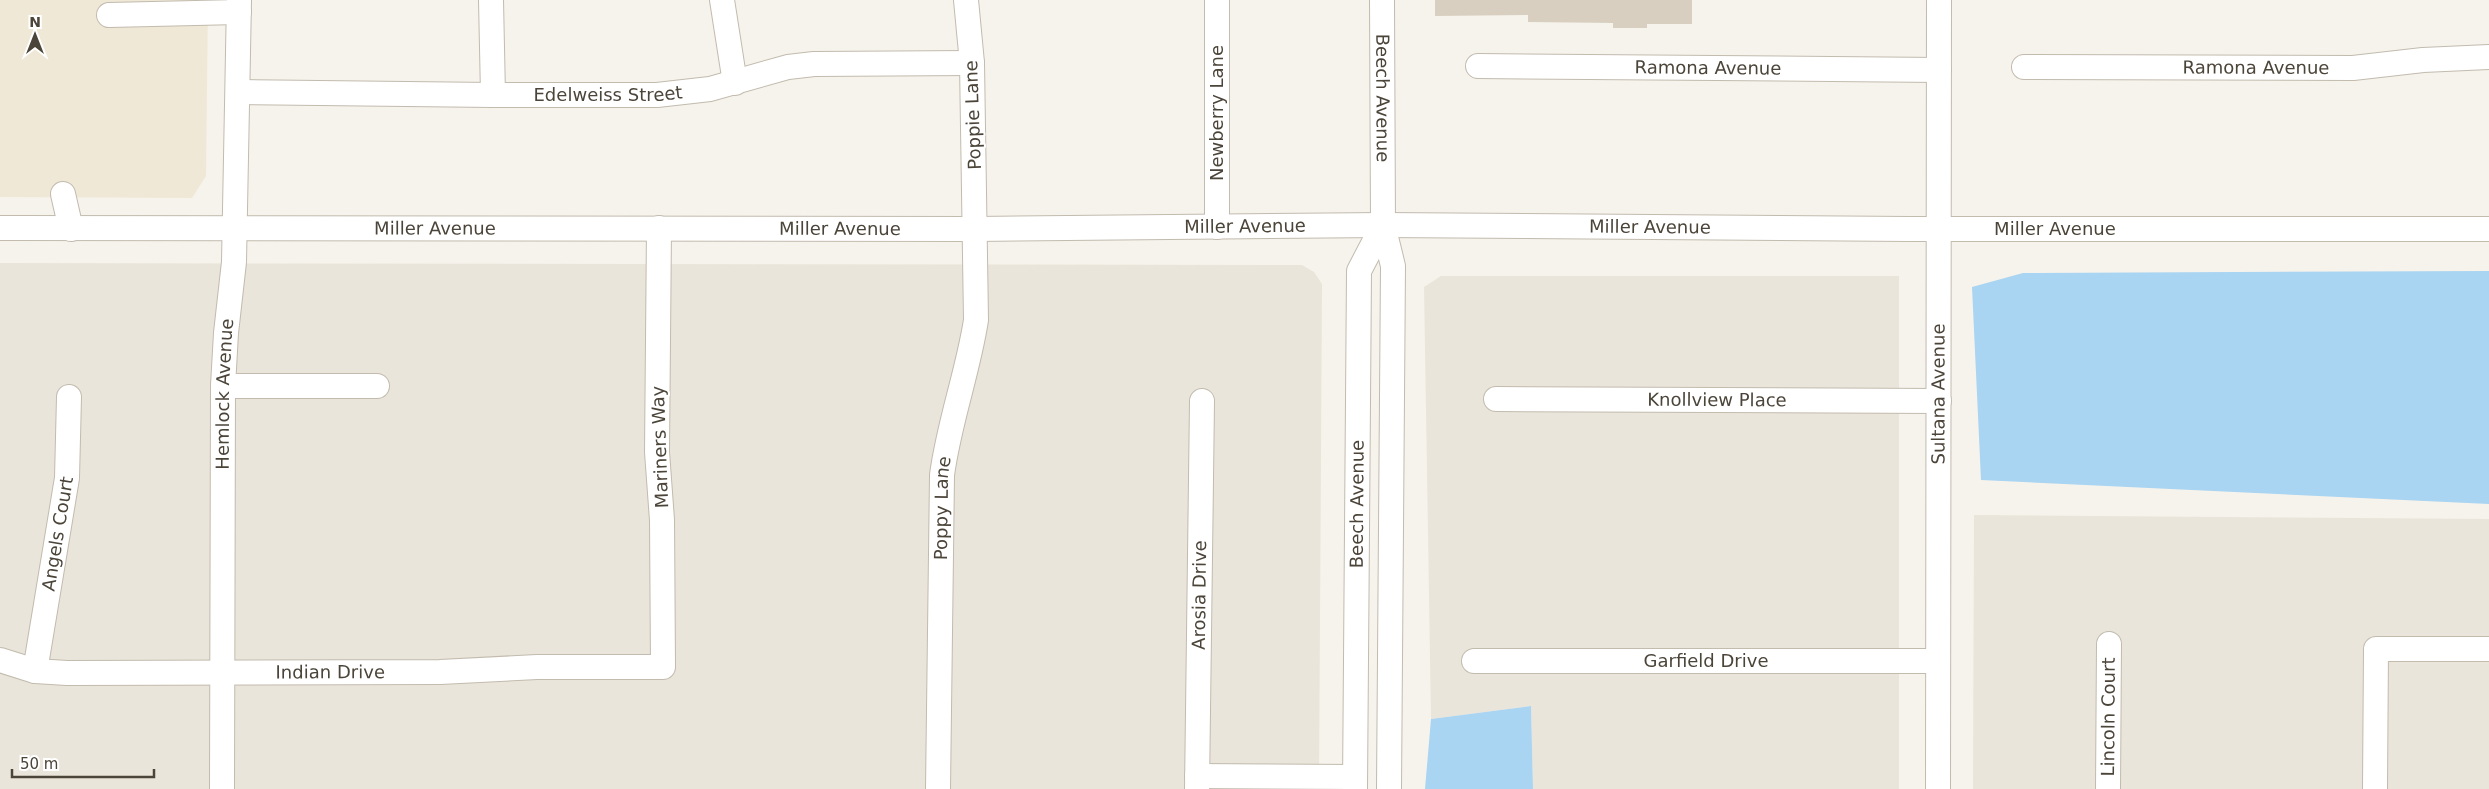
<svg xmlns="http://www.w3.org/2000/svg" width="2489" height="789" viewBox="0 0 2489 789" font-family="'DejaVu Sans',sans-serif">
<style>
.residential{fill:#eae5da}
.education{fill:#efe8d6}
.water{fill:#a9d4f2}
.building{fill:#d8cfc1}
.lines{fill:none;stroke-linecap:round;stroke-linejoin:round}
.minor-casing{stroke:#c2bbae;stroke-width:26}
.minor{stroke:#fff;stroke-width:24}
.labels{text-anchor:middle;stroke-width:4;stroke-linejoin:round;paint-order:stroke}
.street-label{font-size:18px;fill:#4b4439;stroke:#fff}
</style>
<rect width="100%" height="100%" fill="#f6f3ec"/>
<path class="residential" d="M 0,263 L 1302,265 L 1314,272 L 1322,284 L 1319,789 L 0,789 Z
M 1441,276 L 1899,276 L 1899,789 L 1533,789 L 1531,706 L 1431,719 L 1424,287 Z
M 1974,515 L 2489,519 L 2489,789 L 1973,789 Z"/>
<path class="education" d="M 0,0 L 208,0 L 206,176 L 192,198 L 0,197 Z"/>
<path class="water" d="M 2489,271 L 2489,504 L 1981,480 L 1972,287 L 2023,273 Z
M 1531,706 L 1533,789 L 1425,789 L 1431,719 Z"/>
<path class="building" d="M 1435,0 L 1692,0 L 1692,24 L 1647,24 L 1647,28 L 1613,28 L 1613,23 L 1528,22 L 1528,15 L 1435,16 Z"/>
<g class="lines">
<defs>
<g id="minor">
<path d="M 491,0 L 493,95"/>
<path d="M 722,0 L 735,83"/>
<path d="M 1217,0 L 1217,227"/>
<path id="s1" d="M 1382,0 L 1383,225 L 1393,266 L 1389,789"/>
<path d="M 109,15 L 239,12"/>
<path id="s2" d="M 1478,66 L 1939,70"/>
<path id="s3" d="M 2024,67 L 2353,68 L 2423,60 L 2489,57"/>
<path id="s4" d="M 239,92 L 493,95 L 657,95 L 710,89 L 788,67 L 814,64 L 972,63"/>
<path d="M 63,194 L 71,229"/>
<path id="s5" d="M 0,228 L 976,229 L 1383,225 L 1909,229 L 2489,229"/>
<path d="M 223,386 L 377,386"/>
<path id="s6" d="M 1496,399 L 1939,401"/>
<path id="s7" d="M 0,660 L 35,671 L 67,673 L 440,672 L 537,667 L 663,667 L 662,520 L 657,452 L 659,228"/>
<path id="s8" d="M 1474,661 L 1938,661"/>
<path id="s9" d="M 35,671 L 67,478 L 69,397"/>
<path d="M 1197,776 L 1355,777"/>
<path id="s10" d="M 222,789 L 223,386 L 226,333 L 234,262 L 239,0"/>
<path id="s11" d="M 938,789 L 942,475 C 949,422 968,372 976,320 L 972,63 L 966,0"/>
<path id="s12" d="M 1197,789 L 1202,401"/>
<path id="s13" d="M 1355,789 L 1359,271 L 1383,225"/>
<path id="s14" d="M 1938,789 L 1939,0"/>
<path id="s15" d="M 2108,789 L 2109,644"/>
<path d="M 2375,789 L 2376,649 L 2489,649"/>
</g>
</defs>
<use href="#minor" class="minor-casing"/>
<use href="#minor" class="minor"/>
</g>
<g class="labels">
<g class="street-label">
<text dy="6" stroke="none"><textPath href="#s3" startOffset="232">Ramona Avenue</textPath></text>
<text dy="6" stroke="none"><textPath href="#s2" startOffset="230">Ramona Avenue</textPath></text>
<text dy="6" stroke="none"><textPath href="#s4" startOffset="369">Edelweiss Street</textPath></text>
<text dy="6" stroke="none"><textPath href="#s1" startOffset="98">Beech Avenue</textPath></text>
<text transform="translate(1217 113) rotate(-90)" y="6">Newberry Lane</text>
<text transform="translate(973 115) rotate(-92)" y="6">Poppie Lane</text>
<text dy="6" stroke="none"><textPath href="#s5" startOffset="1245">Miller Avenue</textPath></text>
<text dy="6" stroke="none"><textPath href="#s5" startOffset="1650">Miller Avenue</textPath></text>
<text dy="6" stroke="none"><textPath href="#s5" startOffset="435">Miller Avenue</textPath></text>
<text dy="6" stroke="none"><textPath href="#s5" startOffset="840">Miller Avenue</textPath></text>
<text dy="6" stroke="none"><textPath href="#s5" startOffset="2055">Miller Avenue</textPath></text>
<text dy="6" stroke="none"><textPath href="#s10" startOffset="395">Hemlock Avenue</textPath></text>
<text dy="6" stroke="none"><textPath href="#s14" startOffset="395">Sultana Avenue</textPath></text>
<text dy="6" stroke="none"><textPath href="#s6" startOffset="221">Knollview Place</textPath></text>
<text transform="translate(660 447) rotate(-92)" y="6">Mariners Way</text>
<text dy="6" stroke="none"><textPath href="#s13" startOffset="285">Beech Avenue</textPath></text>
<text dy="6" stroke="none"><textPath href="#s11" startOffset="281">Poppy Lane</textPath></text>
<text dy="6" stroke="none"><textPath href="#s9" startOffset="139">Angels Court</textPath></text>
<text dy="6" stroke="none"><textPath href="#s12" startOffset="194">Arosia Drive</textPath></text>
<text dy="6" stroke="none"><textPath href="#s8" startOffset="232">Garfield Drive</textPath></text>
<text dy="6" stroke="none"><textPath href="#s7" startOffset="332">Indian Drive</textPath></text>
<text dy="6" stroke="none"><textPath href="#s15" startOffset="72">Lincoln Court</textPath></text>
</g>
</g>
<g transform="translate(35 35)" stroke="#ffffff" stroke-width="4" paint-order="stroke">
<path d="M0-4L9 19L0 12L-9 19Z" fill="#4b4439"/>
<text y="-8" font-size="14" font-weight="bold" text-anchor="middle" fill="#4b4439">N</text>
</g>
<path d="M12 769v8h142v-8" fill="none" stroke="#4b4439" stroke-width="2.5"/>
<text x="20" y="769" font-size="15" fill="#4b4439" stroke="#ffffff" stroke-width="4" paint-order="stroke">50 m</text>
</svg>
